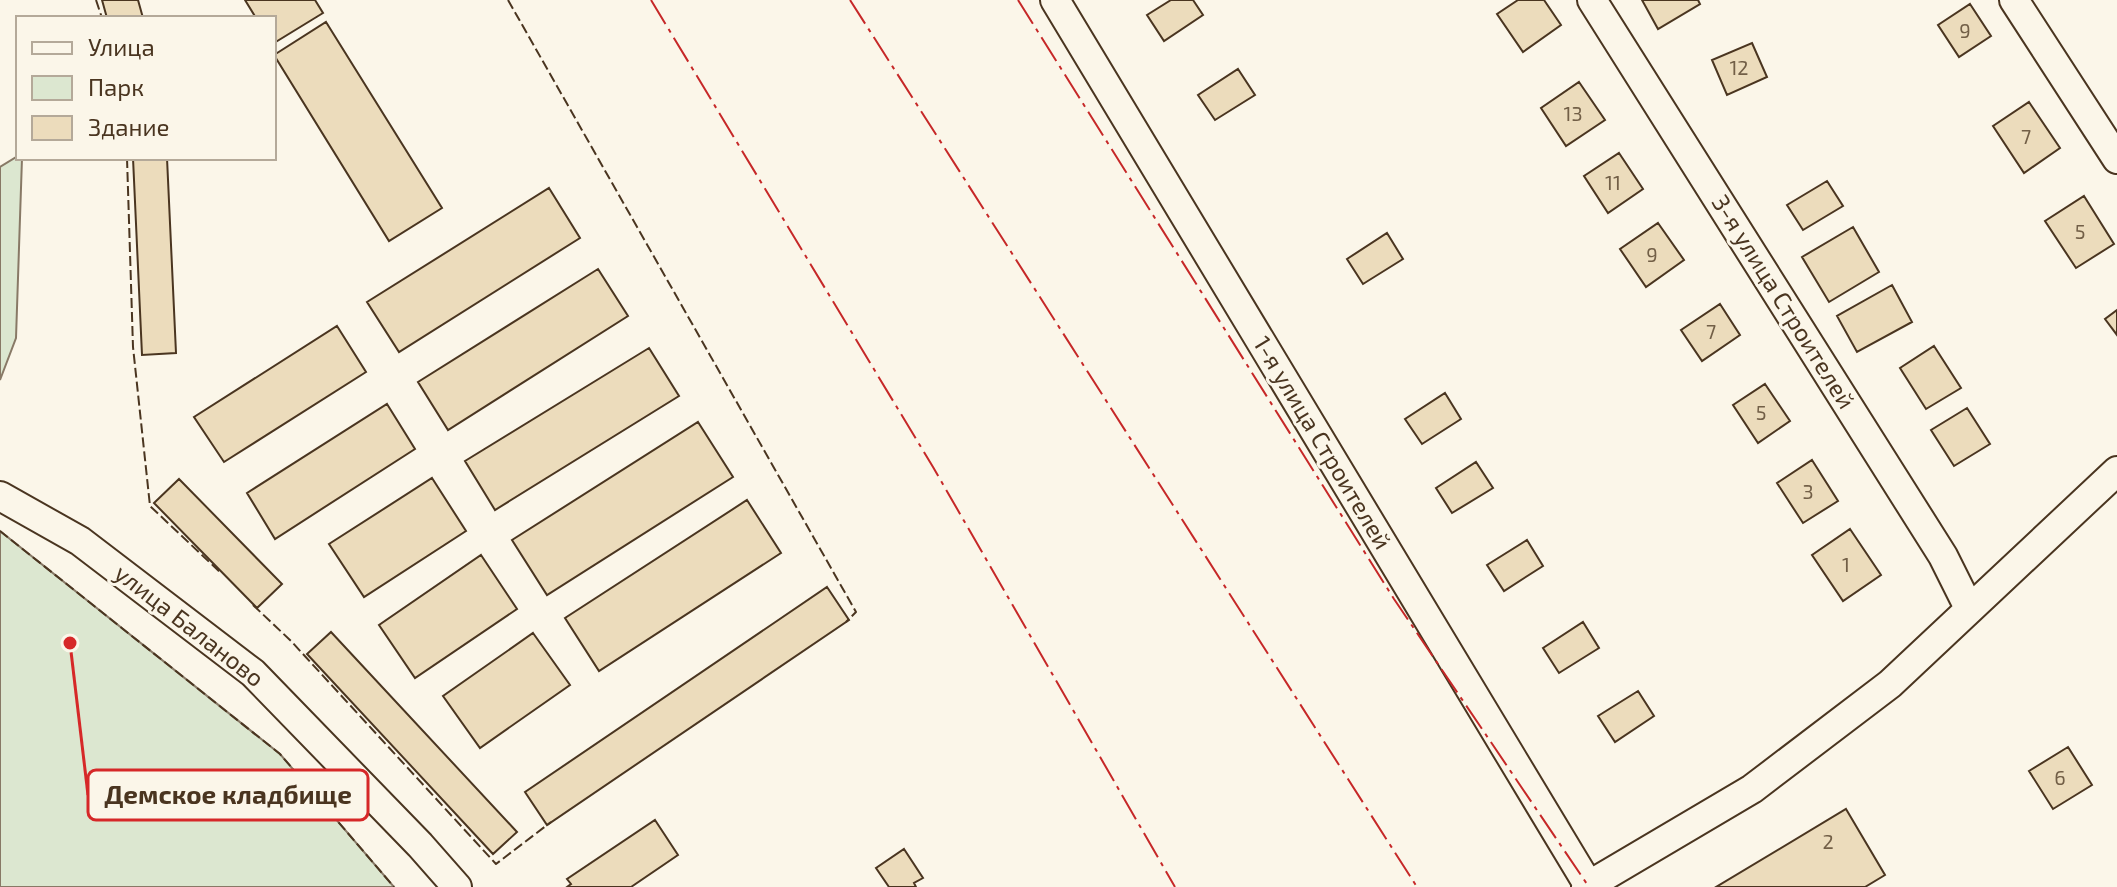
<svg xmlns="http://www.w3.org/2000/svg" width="2117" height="887" viewBox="0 0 2117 887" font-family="'Exo 2',sans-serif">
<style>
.green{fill:#dce7d0;stroke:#887966;stroke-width:2}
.building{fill:#ecdcbc;stroke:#4a3520;stroke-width:2}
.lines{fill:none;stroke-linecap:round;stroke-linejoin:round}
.minor-casing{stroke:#4a3520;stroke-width:32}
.minor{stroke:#fbf6e9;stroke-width:28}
.fence{stroke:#4a3520;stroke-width:2;stroke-dasharray:10 4;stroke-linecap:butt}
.power{stroke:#c62828;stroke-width:2;stroke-dasharray:28 6 4 6;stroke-linecap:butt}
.labels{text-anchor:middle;stroke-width:6;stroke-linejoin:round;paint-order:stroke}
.number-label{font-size:20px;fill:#725f47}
.street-label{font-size:24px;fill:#4a3520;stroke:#fbf6e9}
.leader{fill:none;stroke:#d62828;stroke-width:3}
.callout-dot{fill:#d62828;stroke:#fbf6e9;stroke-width:3}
.callout{fill:#fbf6e9;stroke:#d62828;stroke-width:3}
.callout-label{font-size:26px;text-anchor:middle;font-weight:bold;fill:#4a3520}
</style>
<rect width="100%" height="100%" fill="#fbf6e9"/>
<path class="green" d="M 18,156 L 22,158 L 16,338 L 0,380 L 0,167 Z
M 0,531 L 280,754 L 394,887 L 0,887 Z"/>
<path class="building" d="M 102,0 L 138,0 L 143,18 L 107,18 Z
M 245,0 L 315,0 L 323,13 L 274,43 L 274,18 L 256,18 Z
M 1171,0 L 1193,0 L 1203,15 L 1164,41 L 1147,15 Z
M 1518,0 L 1544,0 L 1561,25 L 1523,52 L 1497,14 Z
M 1642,0 L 1698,0 L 1700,4 L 1658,29 Z
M 1970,4 L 1991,36 L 1959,57 L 1938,25 Z
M 326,22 L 442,208 L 389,241 L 274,55 Z
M 1752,43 L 1767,77 L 1727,95 L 1712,60 Z
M 1238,69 L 1255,95 L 1215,120 L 1198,95 Z
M 1579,82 L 1605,120 L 1566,146 L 1541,108 Z
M 2029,102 L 2060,148 L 2024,173 L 1993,126 Z
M 1619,153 L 1643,189 L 1608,213 L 1584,176 Z
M 133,158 L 167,158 L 176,353 L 142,355 Z
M 1827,181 L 1843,206 L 1803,230 L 1787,205 Z
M 549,188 L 580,238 L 399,352 L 367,302 Z
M 2084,196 L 2114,244 L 2076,268 L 2045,221 Z
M 1658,223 L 1684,260 L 1646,287 L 1620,249 Z
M 1853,227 L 1879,272 L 1829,302 L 1802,257 Z
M 1387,233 L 1403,259 L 1363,284 L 1347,259 Z
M 598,269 L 628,316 L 448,430 L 418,382 Z
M 1892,285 L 1912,322 L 1857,352 L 1837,316 Z
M 1720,304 L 1740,335 L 1702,361 L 1681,330 Z
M 2117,310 L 2117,335 L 2105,319 Z
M 337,326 L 366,372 L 224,462 L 194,417 Z
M 1934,346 L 1961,388 L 1926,409 L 1900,368 Z
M 649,348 L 679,396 L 495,510 L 465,461 Z
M 1765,384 L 1790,421 L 1758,443 L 1733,405 Z
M 1445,393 L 1461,419 L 1422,444 L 1405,419 Z
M 387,404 L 415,449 L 275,539 L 247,493 Z
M 1967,408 L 1990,444 L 1954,466 L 1931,430 Z
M 698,422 L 733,477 L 547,595 L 512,540 Z
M 1812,460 L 1838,501 L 1803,523 L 1777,483 Z
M 1476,462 L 1493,488 L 1452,513 L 1436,488 Z
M 432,478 L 466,531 L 364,597 L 329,544 Z
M 179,479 L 282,584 L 257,608 L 154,503 Z
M 747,500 L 781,553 L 599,671 L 565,618 Z
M 1850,529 L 1881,575 L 1843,601 L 1812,555 Z
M 1527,540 L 1543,566 L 1504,591 L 1487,565 Z
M 481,555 L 517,609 L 415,678 L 379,625 Z
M 827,587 L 849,620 L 547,825 L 525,792 Z
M 1583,622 L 1599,648 L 1559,673 L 1543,648 Z
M 331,632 L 517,832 L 493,854 L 307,654 Z
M 533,633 L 570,685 L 480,748 L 443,696 Z
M 1638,691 L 1654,716 L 1615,742 L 1598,716 Z
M 2068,747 L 2092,785 L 2053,809 L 2029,771 Z
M 1846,809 L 1885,875 L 1865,887 L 1716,887 Z
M 655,820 L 678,855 L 631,887 L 567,887 L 571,884 L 567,879 Z
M 904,849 L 923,878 L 914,883 L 916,887 L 889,887 L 876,868 Z"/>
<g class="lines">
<defs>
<path id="minor" d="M 1055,0 L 1589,886
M 1592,0 L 1943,556 L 1969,608
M 2014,0 L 2117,159
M 0,496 L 80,541 L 253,673 L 420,845 L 457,887
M 1586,887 L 1752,789 L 1890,684 L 2117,471"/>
</defs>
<use href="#minor" class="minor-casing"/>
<use href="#minor" class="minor"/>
<path class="fence" d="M 96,0 L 102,18
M 508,0 L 856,612 L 846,622
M 127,158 L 133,347 L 150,506 L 222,574
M 0,531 L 280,754 L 394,887
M 253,605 L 291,641 L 496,864 L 551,822"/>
<path class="power" d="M 651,0 L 933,467 L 1175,887
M 850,0 L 1417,887
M 1018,0 L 1394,599 L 1589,887"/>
</g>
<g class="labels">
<g class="number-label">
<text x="1965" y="38">9</text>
<text x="1739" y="75">12</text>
<text x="1573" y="121">13</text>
<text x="2026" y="144">7</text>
<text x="1613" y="190">11</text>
<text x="2080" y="239">5</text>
<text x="1652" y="262">9</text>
<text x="1711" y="339">7</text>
<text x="1761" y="420">5</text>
<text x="1808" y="499">3</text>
<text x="1846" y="572">1</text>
<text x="2060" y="785">6</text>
<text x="1828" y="849">2</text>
</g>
<g class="street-label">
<text transform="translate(1783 302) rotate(58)" y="8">3-я улица Строителей</text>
<text transform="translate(1322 443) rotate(59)" y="8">1-я улица Строителей</text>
<text transform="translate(189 626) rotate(38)" y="8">улица Баланово</text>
</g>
</g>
<path class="leader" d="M70 643L88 795"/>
<circle class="callout-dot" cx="70" cy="643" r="8"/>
<rect class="callout" x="88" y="770" width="280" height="50" rx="8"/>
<g class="callout-label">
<text x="228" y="804">Демское кладбище</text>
</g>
<rect x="16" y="16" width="260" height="144" fill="#fbf6e9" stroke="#b4a999" stroke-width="2"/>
<rect x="32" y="42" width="40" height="12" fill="#fbf6e9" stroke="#b4a999" stroke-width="2"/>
<text x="88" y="56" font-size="24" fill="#4a3520">Улица</text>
<rect x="32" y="76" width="40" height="24" fill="#dce7d0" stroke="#b4a999" stroke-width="2"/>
<text x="88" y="96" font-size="24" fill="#4a3520">Парк</text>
<rect x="32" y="116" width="40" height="24" fill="#ecdcbc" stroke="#b4a999" stroke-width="2"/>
<text x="88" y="136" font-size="24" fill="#4a3520">Здание</text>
</svg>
